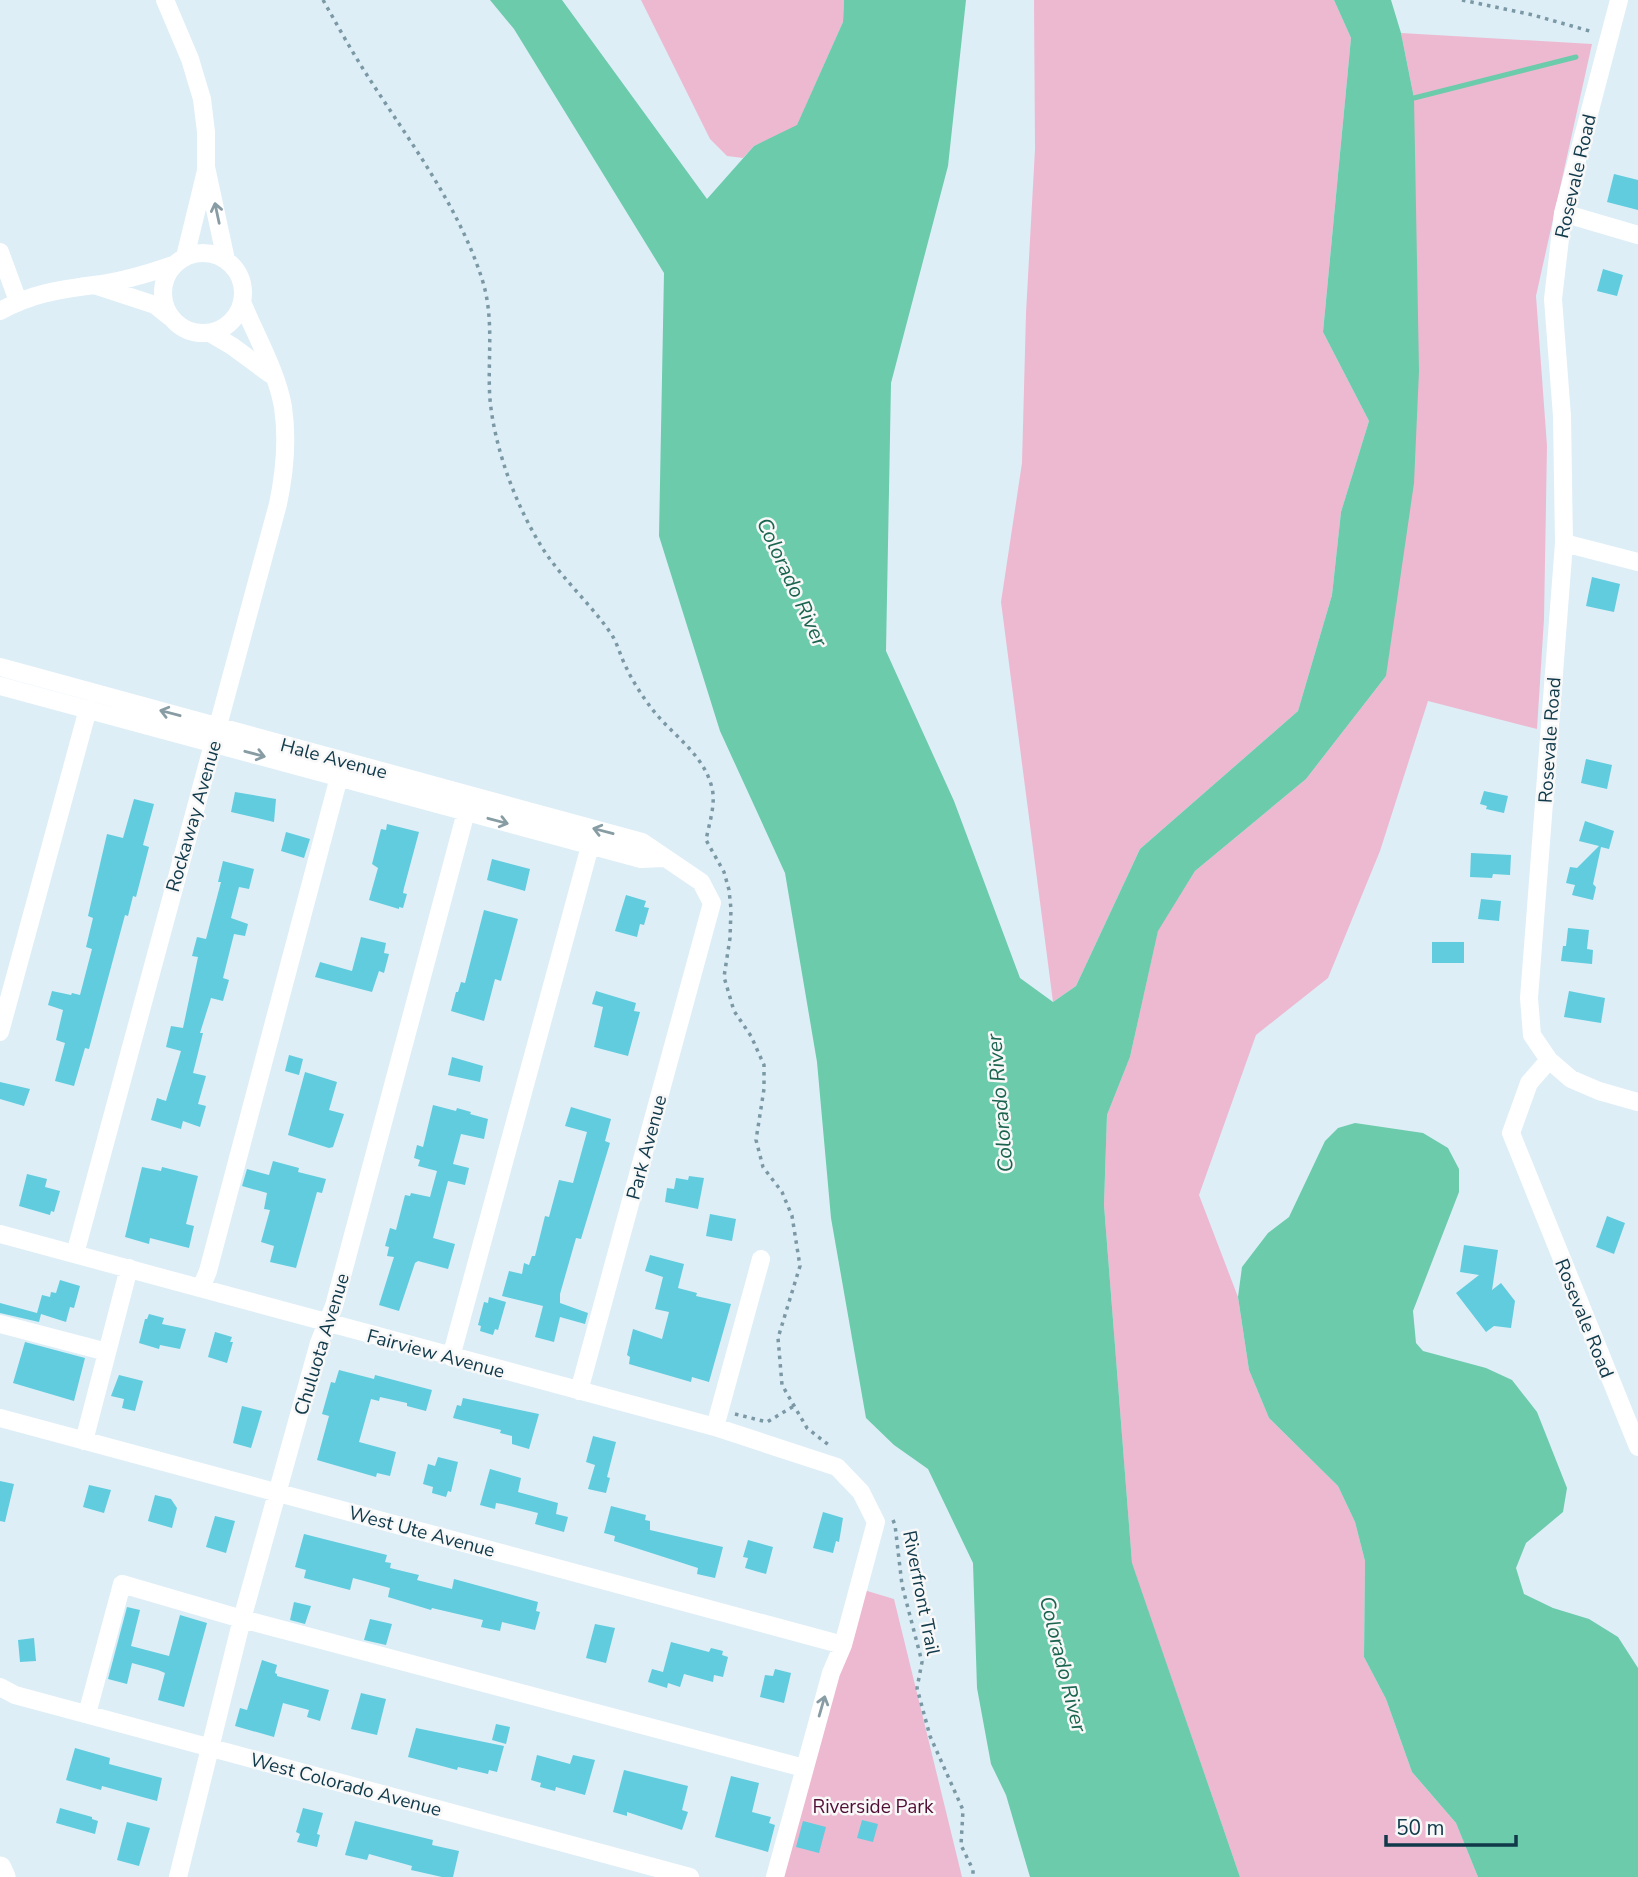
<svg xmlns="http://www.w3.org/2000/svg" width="1638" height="1877" viewBox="0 0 1638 1877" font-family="'Nunito Sans',sans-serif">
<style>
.green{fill:#edb9d0}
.water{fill:#6bcbab}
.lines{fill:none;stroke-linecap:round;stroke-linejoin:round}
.stream{stroke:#6bcbab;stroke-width:5}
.building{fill:#60ccde}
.path{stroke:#7b98a5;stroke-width:3.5;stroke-dasharray:3.5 5;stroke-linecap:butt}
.minor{stroke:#fff;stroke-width:18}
.major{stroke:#fff;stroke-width:23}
.oneway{stroke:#889ca4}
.labels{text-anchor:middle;stroke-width:5;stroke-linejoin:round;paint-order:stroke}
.street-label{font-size:19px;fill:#10394a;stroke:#f8f8f8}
.park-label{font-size:19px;fill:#510e35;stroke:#f8f8f8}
.water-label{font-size:21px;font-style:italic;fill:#1b6550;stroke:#f8f8f8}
</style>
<rect width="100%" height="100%" fill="#ddeef7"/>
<path class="green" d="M 641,0 L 844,0 L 843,22 L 797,126 L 754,146 L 743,158 L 727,156 L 710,139 Z
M 1034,0 L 1334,0 L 1351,38 L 1323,332 L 1369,421 L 1341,512 L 1332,595 L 1298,711 L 1140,849 L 1076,986 L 1053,1002 L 1001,602 L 1022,463 L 1026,313 L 1035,149 Z
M 1401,33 L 1592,44 L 1536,296 L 1547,446 L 1544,619 L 1537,729 L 1428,701 L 1380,851 L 1328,978 L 1256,1035 L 1199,1195 L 1238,1297 L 1249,1370 L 1269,1418 L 1338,1486 L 1355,1522 L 1365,1561 L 1364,1657 L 1386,1699 L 1412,1772 L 1456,1823 L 1478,1877 L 1240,1877 L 1132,1564 L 1104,1205 L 1107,1115 L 1130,1057 L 1158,930 L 1195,871 L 1306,779 L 1386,676 L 1414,98 Z
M 864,1590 L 894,1599 L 962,1877 L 777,1877 Z"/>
<path class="water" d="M 490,0 L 562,0 L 707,199 L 754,146 L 797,125 L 843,22 L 844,0 L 966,0 L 948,166 L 891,383 L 886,651 L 954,801 L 1020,978 L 1053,1002 L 1076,986 L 1140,849 L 1298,711 L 1332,595 L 1341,512 L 1369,421 L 1323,332 L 1351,38 L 1334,0 L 1391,0 L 1401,33 L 1414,98 L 1419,371 L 1414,483 L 1386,676 L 1306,779 L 1195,871 L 1158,931 L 1130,1057 L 1107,1115 L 1104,1205 L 1132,1563 L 1240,1877 L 1030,1877 L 1006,1795 L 991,1764 L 977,1688 L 973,1563 L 928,1469 L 894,1445 L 866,1418 L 831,1218 L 817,1062 L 785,873 L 720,731 L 659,536 L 664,273 L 514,29 Z
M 1355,1123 L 1423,1133 L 1448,1148 L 1459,1169 L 1459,1192 L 1413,1311 L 1416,1343 L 1423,1351 L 1486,1368 L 1512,1380 L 1537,1412 L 1567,1488 L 1563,1512 L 1526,1543 L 1516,1568 L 1524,1594 L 1553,1608 L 1589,1619 L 1618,1637 L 1638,1668 L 1638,1877 L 1478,1877 L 1456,1823 L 1412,1772 L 1386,1699 L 1364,1657 L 1365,1561 L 1355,1522 L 1338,1486 L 1269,1418 L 1249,1370 L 1238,1297 L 1242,1267 L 1268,1233 L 1289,1217 L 1325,1141 L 1338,1128 Z"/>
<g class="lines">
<path class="stream" d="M 1414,98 L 1576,57"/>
</g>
<path class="building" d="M 1614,174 L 1638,180 L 1638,210 L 1607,202 Z
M 1603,269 L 1623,275 L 1617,296 L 1597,291 Z
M 1592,577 L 1620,584 L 1614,612 L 1586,606 Z
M 1586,759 L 1612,765 L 1607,789 L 1581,783 Z
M 1484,791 L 1508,796 L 1504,813 L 1486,809 L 1487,806 L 1480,804 Z
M 235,792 L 276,799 L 274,822 L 231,812 Z
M 134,799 L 154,804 L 143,845 L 149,847 L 136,897 L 133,896 L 128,916 L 125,915 L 89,1049 L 85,1048 L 74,1086 L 55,1081 L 65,1043 L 56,1040 L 63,1010 L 48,1005 L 52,991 L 71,995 L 72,993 L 80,995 L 92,949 L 86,947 L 93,918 L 88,916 L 107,834 L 123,838 Z
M 1585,821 L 1614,831 L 1609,849 L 1601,847 L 1593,884 L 1596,887 L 1593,900 L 1572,895 L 1575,885 L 1566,883 L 1570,867 L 1577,868 L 1599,846 L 1579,841 Z
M 387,824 L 419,832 L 404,888 L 403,893 L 407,894 L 403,908 L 399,907 L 399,909 L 369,900 L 378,868 L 372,864 L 381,829 L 386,830 Z
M 286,832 L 310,839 L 304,858 L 281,851 Z
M 1471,853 L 1511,855 L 1510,875 L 1493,874 L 1492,878 L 1470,877 Z
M 492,859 L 530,869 L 525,891 L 487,880 Z
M 223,861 L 254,869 L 249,889 L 239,887 L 231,918 L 248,924 L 245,936 L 234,934 L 223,978 L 229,980 L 223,1001 L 211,998 L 200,1033 L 203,1033 L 193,1073 L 206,1076 L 198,1104 L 206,1106 L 200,1127 L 183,1121 L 181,1129 L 151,1120 L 157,1098 L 166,1101 L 181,1051 L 166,1047 L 171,1026 L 183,1028 L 198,957 L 192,956 L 197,937 L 206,939 L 221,882 L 218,882 Z
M 626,895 L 646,901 L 644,907 L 649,908 L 644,925 L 640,924 L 637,937 L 615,931 Z
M 1481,899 L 1501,901 L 1499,921 L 1478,919 Z
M 484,910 L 518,919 L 501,981 L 495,979 L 484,1021 L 451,1011 L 456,992 L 458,992 L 461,982 L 465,983 Z
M 1568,928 L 1589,930 L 1587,949 L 1593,950 L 1592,964 L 1561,961 L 1563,946 L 1566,946 Z
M 361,937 L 386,943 L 384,953 L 389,954 L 384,973 L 379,971 L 372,992 L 315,977 L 320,962 L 352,971 Z
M 1432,942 L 1464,942 L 1464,963 L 1432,963 Z
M 596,991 L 636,1003 L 634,1011 L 640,1012 L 628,1056 L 594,1047 L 603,1007 L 592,1004 Z
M 1569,991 L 1605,998 L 1601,1023 L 1564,1017 Z
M 289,1055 L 303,1059 L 299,1075 L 285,1071 Z
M 452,1057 L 483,1066 L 480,1082 L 448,1075 Z
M 305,1072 L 337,1082 L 329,1110 L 344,1114 L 333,1147 L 329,1148 L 288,1135 Z
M 0,1082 L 30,1089 L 24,1106 L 0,1099 Z
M 433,1105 L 456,1111 L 457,1108 L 471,1112 L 470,1114 L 488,1119 L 484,1139 L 461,1134 L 453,1164 L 469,1168 L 465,1185 L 448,1181 L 433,1238 L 455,1244 L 448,1269 L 418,1261 L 415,1263 L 399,1311 L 379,1305 L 394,1257 L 387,1256 L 389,1247 L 385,1246 L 390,1228 L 396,1230 L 405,1195 L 410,1196 L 411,1193 L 430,1197 L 437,1171 L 418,1166 L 420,1160 L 414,1158 L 417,1145 L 423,1147 Z
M 571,1107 L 611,1119 L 605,1141 L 610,1143 L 581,1239 L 576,1238 L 560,1294 L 560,1303 L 588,1313 L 585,1324 L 560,1317 L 554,1342 L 535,1337 L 543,1306 L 502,1296 L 509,1271 L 522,1274 L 524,1263 L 529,1265 L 532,1256 L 535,1256 L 545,1216 L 549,1217 L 559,1180 L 573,1183 L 587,1132 L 565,1126 Z
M 273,1161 L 299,1168 L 298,1172 L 326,1179 L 322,1193 L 317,1192 L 296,1268 L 270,1262 L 274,1246 L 261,1242 L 270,1210 L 264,1209 L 267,1193 L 242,1186 L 247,1169 L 269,1175 Z
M 142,1167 L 161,1171 L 162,1167 L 198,1176 L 186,1224 L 194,1226 L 189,1248 L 150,1238 L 149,1244 L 125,1237 Z
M 27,1174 L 47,1179 L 45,1187 L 60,1191 L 54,1212 L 51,1211 L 50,1215 L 19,1206 Z
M 689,1176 L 704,1178 L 698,1209 L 665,1202 L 667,1188 L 674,1189 L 676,1178 L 688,1180 Z
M 710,1214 L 736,1219 L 732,1241 L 706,1236 Z
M 1607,1216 L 1625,1223 L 1614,1254 L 1596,1247 Z
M 1464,1245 L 1498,1250 L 1492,1290 L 1501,1283 L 1515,1301 L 1511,1328 L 1494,1326 L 1486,1332 L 1456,1293 L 1479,1275 L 1460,1272 Z
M 650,1255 L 684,1264 L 678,1288 L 697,1293 L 696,1296 L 731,1304 L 709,1382 L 692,1377 L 691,1382 L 629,1364 L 630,1357 L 627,1355 L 633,1329 L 662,1339 L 669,1312 L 655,1309 L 663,1277 L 645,1271 Z
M 60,1280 L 80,1286 L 74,1308 L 70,1307 L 66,1322 L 41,1314 L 39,1322 L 0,1313 L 0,1303 L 37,1313 L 42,1295 L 50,1297 L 51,1292 L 56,1293 Z
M 489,1297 L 506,1302 L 498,1330 L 495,1329 L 493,1335 L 480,1331 L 481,1326 L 478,1325 L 484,1302 L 488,1303 Z
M 149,1314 L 164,1318 L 162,1324 L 186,1329 L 180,1349 L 160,1345 L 159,1349 L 139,1343 L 145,1319 L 147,1319 Z
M 215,1332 L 232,1337 L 230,1342 L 233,1342 L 227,1363 L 208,1357 Z
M 25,1342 L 85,1358 L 74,1401 L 13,1383 Z
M 339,1370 L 374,1379 L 375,1375 L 432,1390 L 426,1411 L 407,1406 L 407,1403 L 380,1397 L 379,1401 L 371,1399 L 359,1442 L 396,1452 L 390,1476 L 377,1473 L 376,1477 L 317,1460 L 329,1416 L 322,1414 L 331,1382 L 335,1383 Z
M 119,1375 L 143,1381 L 135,1411 L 122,1408 L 124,1399 L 111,1396 Z
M 463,1398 L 539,1414 L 529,1449 L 512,1444 L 512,1436 L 500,1433 L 501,1430 L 453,1418 L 457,1405 L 461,1406 Z
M 242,1406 L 262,1411 L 251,1448 L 233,1443 Z
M 593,1436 L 616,1442 L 607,1477 L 610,1478 L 606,1493 L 588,1489 L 595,1465 L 586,1462 Z
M 438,1457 L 458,1462 L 451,1492 L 448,1491 L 446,1497 L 432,1493 L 433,1487 L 423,1484 L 428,1464 L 435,1466 Z
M 490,1469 L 521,1478 L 518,1492 L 558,1503 L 556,1514 L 568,1517 L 564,1532 L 535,1524 L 538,1513 L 502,1504 L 496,1503 L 495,1509 L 480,1505 Z
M 0,1481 L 14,1484 L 5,1522 L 0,1521 Z
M 89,1485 L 111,1490 L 104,1513 L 83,1507 Z
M 155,1495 L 171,1499 L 177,1508 L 172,1528 L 148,1521 Z
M 611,1506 L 646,1515 L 645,1520 L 650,1521 L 650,1530 L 723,1547 L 715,1578 L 697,1574 L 698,1568 L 614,1541 L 615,1536 L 604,1533 Z
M 823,1512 L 843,1518 L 839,1542 L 836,1541 L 833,1553 L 813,1548 Z
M 215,1516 L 235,1521 L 226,1553 L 206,1547 Z
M 304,1534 L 387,1555 L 385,1562 L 391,1563 L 390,1568 L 419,1575 L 417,1580 L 452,1589 L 454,1579 L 538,1602 L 536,1611 L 540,1612 L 535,1630 L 502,1622 L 500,1631 L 481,1627 L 483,1620 L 432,1608 L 431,1610 L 388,1597 L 390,1588 L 353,1578 L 350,1590 L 304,1578 L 306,1570 L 295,1567 Z
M 748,1540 L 773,1547 L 766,1574 L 745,1568 L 748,1558 L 743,1557 Z
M 294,1602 L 311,1606 L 305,1624 L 290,1620 Z
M 127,1607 L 140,1610 L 131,1646 L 169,1656 L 180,1615 L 207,1623 L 184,1707 L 158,1700 L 165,1673 L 158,1670 L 132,1663 L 127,1684 L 108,1679 Z
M 370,1619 L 392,1624 L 386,1645 L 364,1640 Z
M 595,1624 L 615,1628 L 606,1663 L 586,1658 Z
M 34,1638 L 36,1661 L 20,1662 L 18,1640 Z
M 671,1642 L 709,1652 L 711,1648 L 723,1651 L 722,1655 L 728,1657 L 723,1677 L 714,1675 L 713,1682 L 684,1674 L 680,1687 L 668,1683 L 667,1688 L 648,1682 L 652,1669 L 663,1672 Z
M 262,1660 L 277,1665 L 275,1673 L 277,1674 L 277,1676 L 329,1690 L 320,1721 L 307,1717 L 309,1710 L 283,1703 L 274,1737 L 235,1726 L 240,1708 L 247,1710 Z
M 775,1669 L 791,1673 L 784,1703 L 760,1697 L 765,1675 L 773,1676 Z
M 361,1693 L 386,1699 L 377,1735 L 351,1729 Z
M 496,1724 L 510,1727 L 506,1744 L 492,1740 Z
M 416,1728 L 504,1746 L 497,1772 L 489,1770 L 488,1774 L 458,1767 L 457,1770 L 408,1757 Z
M 75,1748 L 110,1758 L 109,1764 L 162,1778 L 157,1801 L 102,1786 L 101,1790 L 66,1780 Z
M 537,1755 L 570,1764 L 573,1755 L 595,1760 L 585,1795 L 556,1787 L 555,1791 L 540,1787 L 541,1783 L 531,1780 Z
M 624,1770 L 688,1786 L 682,1810 L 688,1812 L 682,1830 L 627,1812 L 627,1816 L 613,1812 Z
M 731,1776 L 759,1783 L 752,1812 L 771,1817 L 769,1823 L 775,1825 L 768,1852 L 715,1837 Z
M 60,1808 L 92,1817 L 92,1819 L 98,1821 L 95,1834 L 56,1823 Z
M 303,1808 L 323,1813 L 317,1834 L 320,1835 L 317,1847 L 297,1842 L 300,1834 L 296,1832 Z
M 862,1820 L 878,1824 L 873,1842 L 857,1838 Z
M 355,1821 L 433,1840 L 432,1845 L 459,1851 L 453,1877 L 442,1877 L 411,1870 L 412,1866 L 369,1854 L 367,1860 L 345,1855 Z
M 803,1821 L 826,1827 L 819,1853 L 796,1847 Z
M 127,1822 L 150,1828 L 139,1866 L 117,1860 Z"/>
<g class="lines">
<path class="path" d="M 323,0 C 335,21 347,43 360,64 C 403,133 457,201 482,279 C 495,319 487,360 490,400 C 495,450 516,506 543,549 C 563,580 591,604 612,635 C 618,645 621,658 627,669 C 633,682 643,697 652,709 C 672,735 704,754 712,788 C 716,804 709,824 706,840 L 724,872 L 729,890 L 731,909 L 730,938 L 724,977 L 734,1011 L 751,1036 L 764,1065 L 764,1089 L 756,1140 L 763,1167 L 782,1192 L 792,1216 L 800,1266 L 778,1338 L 782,1385 L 807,1428 L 830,1446
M 1462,0 L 1533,15 L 1593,32
M 735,1414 L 767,1422 L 794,1406
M 893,1520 L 895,1525 L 902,1585 L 922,1662 L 917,1688 L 930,1736 L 963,1810 L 961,1845 L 973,1870 L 973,1877"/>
<path class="minor" d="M 165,0 L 190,59 L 202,99 L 206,132 L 206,167 L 226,260
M 1619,0 L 1563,213 L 1553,299 L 1562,416 L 1564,543 L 1529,998 L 1532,1035 L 1549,1060 L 1571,1079 L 1599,1091 L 1638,1102
M 1563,213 L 1638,235
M 0,252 L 18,301
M163 293a40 40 0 1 1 80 0a40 40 0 1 1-80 0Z
M 185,257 L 206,171
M 97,286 L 155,305 L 170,317
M 0,311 C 33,293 58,290 94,285 C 121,282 147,274 173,265
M 210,333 L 232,346 L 270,374
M 1564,543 L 1638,562
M 0,667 L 642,842 L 701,882 L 712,903 L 579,1391
M 0,686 L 641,859 L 664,858
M 0,1032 L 88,709
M 1549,1060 L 1529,1083 L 1511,1133 L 1638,1447
M 0,1234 L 715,1427 L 837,1467 L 861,1492 L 876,1522 L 843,1645 L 831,1673 L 775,1877
M 75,1254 L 278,504 C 285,471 288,441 283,407 C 277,372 256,336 242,302
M 201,1288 L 208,1271 L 339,777
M 0,1324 L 107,1352
M 451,1357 L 590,846
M 0,1418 L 843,1645
M 715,1427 L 761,1259
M 84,1441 L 129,1268
M 0,1687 L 15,1695 L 690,1877
M 87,1714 L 122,1584 L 242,1619 L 804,1768
M 178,1877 L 242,1619 L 319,1343 L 334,1306 L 466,812"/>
<path class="major" d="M 0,1868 L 4,1877"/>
</g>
<defs><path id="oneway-shaft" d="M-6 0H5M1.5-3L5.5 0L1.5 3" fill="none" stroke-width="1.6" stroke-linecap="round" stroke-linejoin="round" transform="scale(1.75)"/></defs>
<g class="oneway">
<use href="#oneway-shaft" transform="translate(217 213) rotate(-102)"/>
<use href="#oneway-shaft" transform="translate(170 713) rotate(-165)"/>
<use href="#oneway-shaft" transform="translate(255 754) rotate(15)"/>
<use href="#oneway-shaft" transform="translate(498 821) rotate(15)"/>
<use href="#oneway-shaft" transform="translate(603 831) rotate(-165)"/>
<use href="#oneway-shaft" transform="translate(822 1706) rotate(-74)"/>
</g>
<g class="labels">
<g class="street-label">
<text transform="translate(1575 176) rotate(-77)" y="7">Rosevale Road</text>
<text transform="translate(1549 740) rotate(-86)" y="7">Rosevale Road</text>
<text transform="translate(334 758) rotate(15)" y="7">Hale Avenue</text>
<text transform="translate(193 816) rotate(-74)" y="7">Rockaway Avenue</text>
<text transform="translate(646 1147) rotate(-75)" y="7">Park Avenue</text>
<text transform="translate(1585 1318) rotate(68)" y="7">Rosevale Road</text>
<text transform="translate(321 1344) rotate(-73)" y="7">Chuluota Avenue</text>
<text transform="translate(436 1353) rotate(15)" y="7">Fairview Avenue</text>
<text transform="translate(422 1531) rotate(15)" y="7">West Ute Avenue</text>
<text transform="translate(922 1593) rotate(79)" y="7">Riverfront Trail</text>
<text transform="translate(346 1784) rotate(15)" y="7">West Colorado Avenue</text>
</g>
<g class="park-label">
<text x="873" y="1813">Riverside Park</text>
</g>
<g class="water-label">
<text transform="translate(792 582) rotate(65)" y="7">Colorado River</text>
<text transform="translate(1000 1103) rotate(-95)" y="7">Colorado River</text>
<text transform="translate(1063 1664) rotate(76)" y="7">Colorado River</text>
</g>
</g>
<path d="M1386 1835v10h130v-10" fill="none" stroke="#10394a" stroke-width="3.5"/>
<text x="1396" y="1835" font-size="21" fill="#10394a" stroke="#f8f8f8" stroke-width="5" paint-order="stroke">50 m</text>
</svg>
